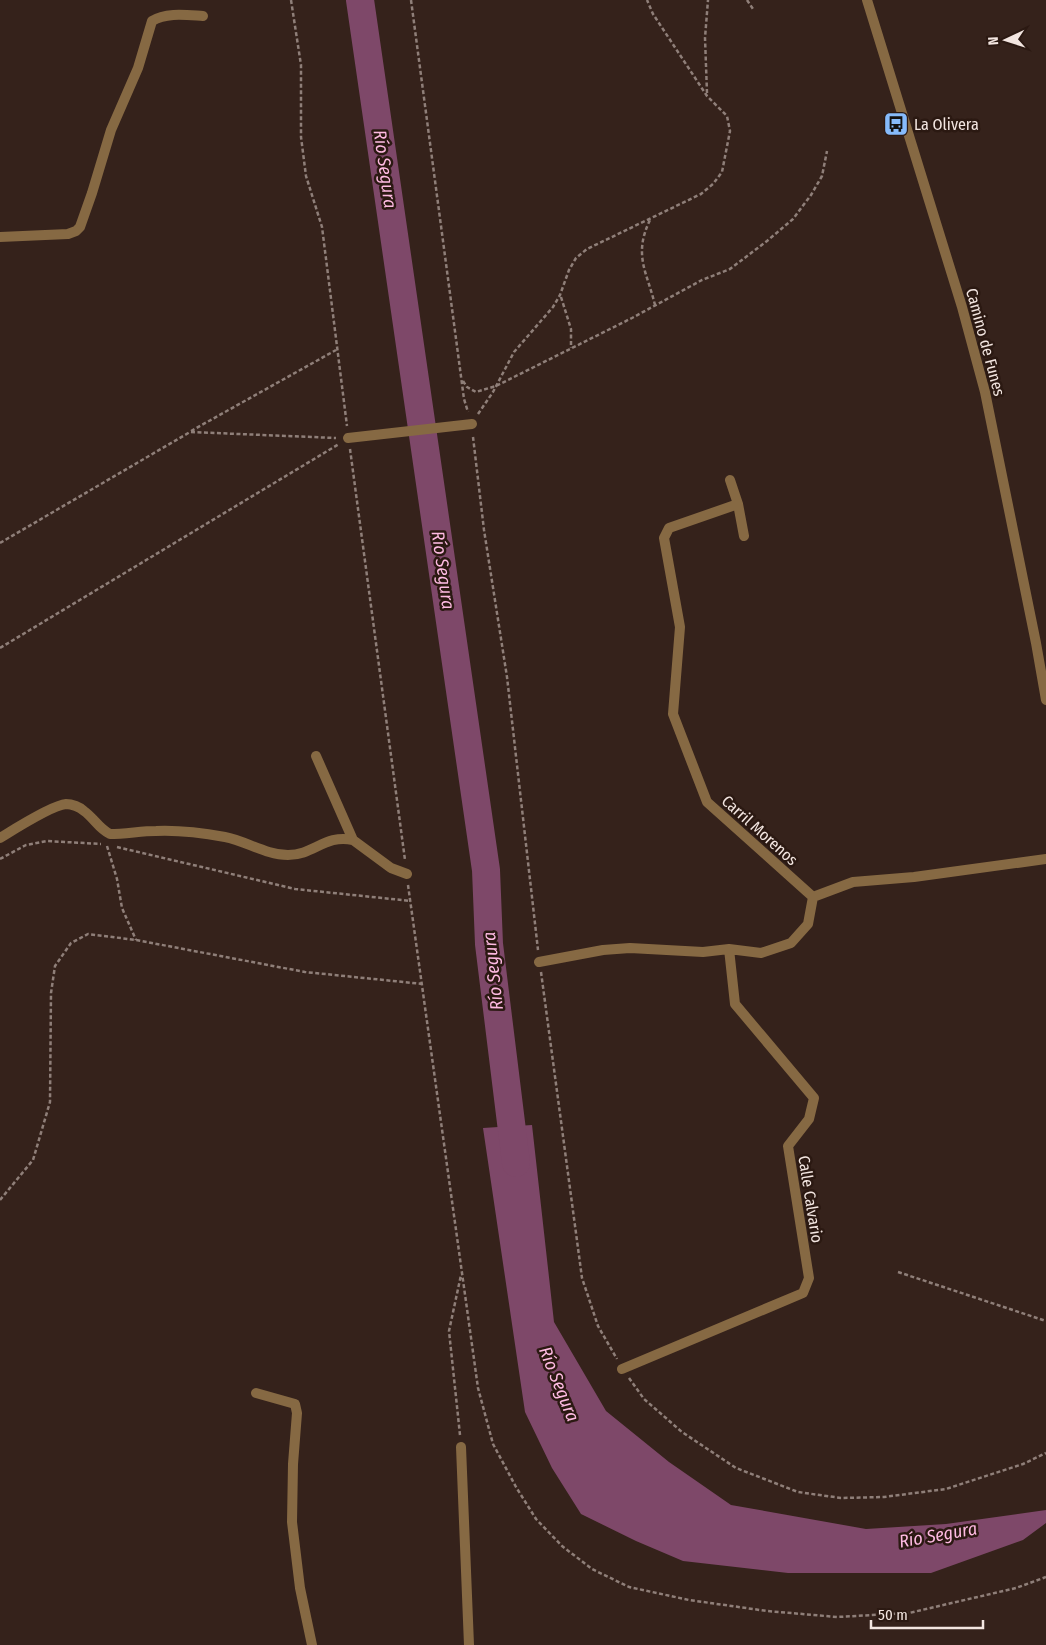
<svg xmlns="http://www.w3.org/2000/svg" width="1046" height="1645" viewBox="0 0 1046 1645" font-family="'Fira Sans Condensed',sans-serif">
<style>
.water{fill:#7e4869}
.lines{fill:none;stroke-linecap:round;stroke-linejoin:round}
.river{stroke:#7e4869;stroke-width:28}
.path{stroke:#8f7f79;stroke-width:2.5;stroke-dasharray:4 2.5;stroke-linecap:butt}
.minor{stroke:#866943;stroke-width:10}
.labels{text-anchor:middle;stroke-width:5;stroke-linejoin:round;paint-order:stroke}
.poi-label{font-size:16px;fill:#f3e6e1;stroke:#2b1912;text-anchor:start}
.street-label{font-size:16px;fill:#f3e6e1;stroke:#2b1912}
.water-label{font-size:18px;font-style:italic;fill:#febae2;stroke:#2b1912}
</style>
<rect width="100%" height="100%" fill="#35221b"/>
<path class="water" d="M 532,1125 L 554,1322 L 606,1411 L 669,1462 L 731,1505 L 866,1529 L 946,1524 L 1046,1510 L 1046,1523 L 1023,1540 L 931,1573 L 788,1573 L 683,1561 L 636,1541 L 581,1514 L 552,1468 L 525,1412 L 483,1128 Z"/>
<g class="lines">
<path class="river" d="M 360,0 L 486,870 L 489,944 L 516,1163"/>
<path class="path" d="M 291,0 L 301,65 L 301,137 L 306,176 L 322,227 L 347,426
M 411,0 L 464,399 L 468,412
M 747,0 L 753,9
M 707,93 L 705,38 L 708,0
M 650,220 C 633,255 647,272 655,305
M 561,297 L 571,329 L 571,348
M 463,381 L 467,387 L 476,392 L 496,386 L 632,318 L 702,280 L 730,269 L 767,241 L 793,219 L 811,195 L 822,176 L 827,151
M 478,414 L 493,392 L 514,352 L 553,307 L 560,295 L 569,270 L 576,258 L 587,249 L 701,194 L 713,184 L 722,172 L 730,131 L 727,116 L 707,96 L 653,14 L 647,0
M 191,431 L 336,350
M 473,437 L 484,530 L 507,677 L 538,950
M 350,449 L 405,860
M 0,543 L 190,432 L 336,438
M 0,648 L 339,444
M 107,846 L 117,879 L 122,908 L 136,940
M 117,847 L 295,889 L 411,901
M 0,859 L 26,845 L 47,841 L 101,844
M 408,885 L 478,1388 L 493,1444 L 516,1487 L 536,1519 L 562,1546 L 592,1569 L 629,1587 L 689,1600 L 767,1611 L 837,1617 L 909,1613 L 1016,1588 L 1046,1577
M 541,972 L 582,1278 L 598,1326 L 617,1359
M 0,1200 L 33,1160 L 50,1102 L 51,993 L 55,966 L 71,943 L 88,934 L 136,940 L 305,972 L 423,984
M 898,1272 L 1046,1321
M 629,1378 L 644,1399 L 682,1432 L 736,1468 L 798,1492 L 841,1498 L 884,1497 L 946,1489 L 1023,1464 L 1046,1453
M 460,1435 L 449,1331 L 461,1275"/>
<path class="minor" d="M 867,0 L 962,307 L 985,392 L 1036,643 L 1046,700
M 0,237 L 68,234 L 76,231 L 80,227 L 92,193 L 111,130 L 138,68 L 152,21 C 166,12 187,15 203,16
M 348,438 L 472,424
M 730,480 L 738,504 L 744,536
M 738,504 L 669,528 L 664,538 L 680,627 L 673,714 L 707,802 L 813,897
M 316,756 L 353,840 L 391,868 L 407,874
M 0,838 C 13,830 52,805 66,804 C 72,804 80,807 84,811 C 94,818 99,829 110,834 C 126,834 141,831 156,831 C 179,830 203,833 225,837 C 246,841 266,855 288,855 C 314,855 325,834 353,840
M 539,962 L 603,950 L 630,948 L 703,952 L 729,949 L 761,953 L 791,943 L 808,924 L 813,897 L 853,882 L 914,877 L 1046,859
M 622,1369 L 803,1293 L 809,1278 L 788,1146 L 809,1119 L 814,1098 L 735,1004 L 729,949
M 256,1393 L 295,1404 L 297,1413 L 293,1464 L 292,1522 L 300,1588 L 312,1645
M 461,1447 L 469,1645"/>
</g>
<defs>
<symbol id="bus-square" viewBox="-11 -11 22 22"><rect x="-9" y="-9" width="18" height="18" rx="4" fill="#86bbfb" stroke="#2b1912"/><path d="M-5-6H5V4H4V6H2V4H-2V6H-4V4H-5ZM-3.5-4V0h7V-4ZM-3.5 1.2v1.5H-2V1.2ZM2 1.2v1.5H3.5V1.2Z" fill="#111"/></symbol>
</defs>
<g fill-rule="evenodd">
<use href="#bus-square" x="882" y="110" width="28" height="28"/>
</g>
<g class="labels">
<g class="poi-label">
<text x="914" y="130">La Olivera</text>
</g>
<g class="street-label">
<text transform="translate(986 342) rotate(75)" y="6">Camino de Funes</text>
<text transform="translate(760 830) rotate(42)" y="6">Carril Morenos</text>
<text transform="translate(811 1199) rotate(81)" y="6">Calle Calvario</text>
</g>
<g class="water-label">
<text transform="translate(385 169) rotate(82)" y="6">Río Segura</text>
<text transform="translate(443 570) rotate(82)" y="6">Río Segura</text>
<text transform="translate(493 971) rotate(-96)" y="6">Río Segura</text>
<text transform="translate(559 1384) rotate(68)" y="6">Río Segura</text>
<text transform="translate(938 1535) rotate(-10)" y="6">Río Segura</text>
</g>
</g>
<g transform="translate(1006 40) rotate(266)" stroke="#2b1912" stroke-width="4" paint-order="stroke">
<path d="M0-4L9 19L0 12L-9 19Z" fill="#f3e6e1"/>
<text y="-8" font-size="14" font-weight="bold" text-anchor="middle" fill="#f3e6e1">N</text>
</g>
<path d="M871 1620v8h112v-8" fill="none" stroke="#f3e6e1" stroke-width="2.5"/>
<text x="878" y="1620" font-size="15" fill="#f3e6e1" stroke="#2b1912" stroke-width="4" paint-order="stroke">50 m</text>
</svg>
